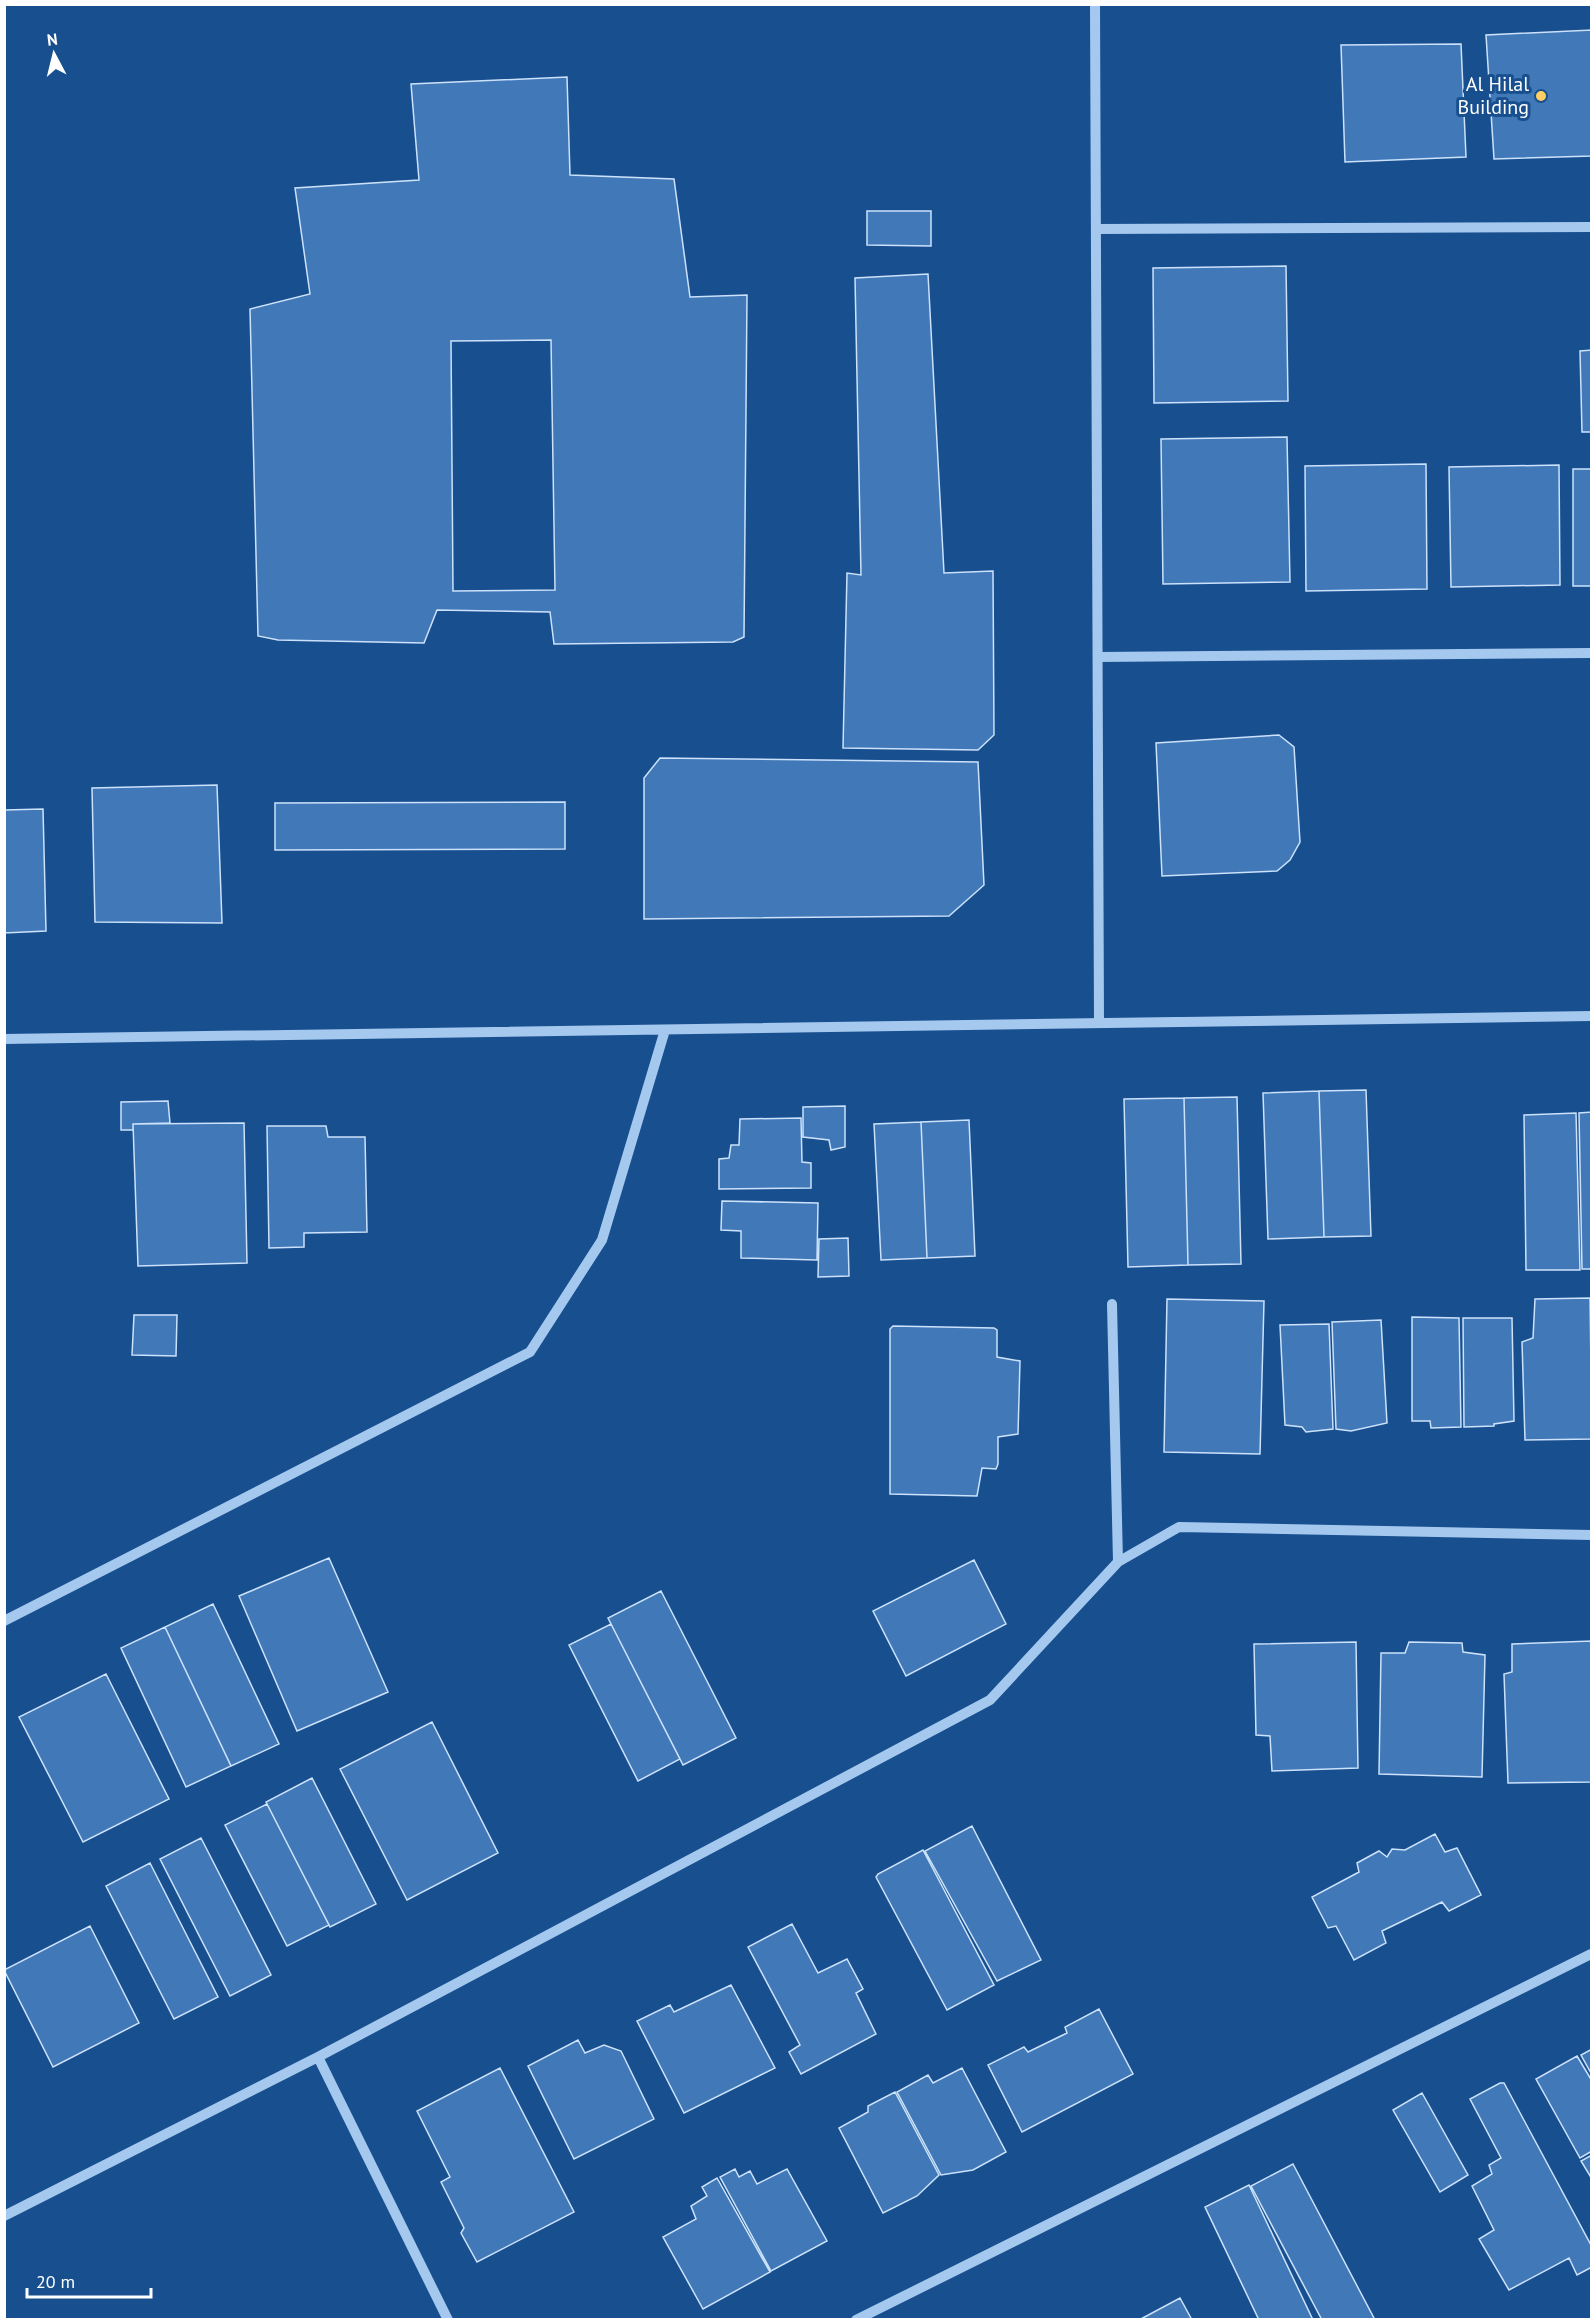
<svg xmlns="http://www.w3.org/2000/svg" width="1596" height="2324" viewBox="0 0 1596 2324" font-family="'PT Sans',sans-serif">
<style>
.building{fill:#4178b7;stroke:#cce2fb;stroke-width:1.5;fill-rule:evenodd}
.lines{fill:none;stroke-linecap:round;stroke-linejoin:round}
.minor{stroke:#a5c8ef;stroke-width:10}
.poi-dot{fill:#ffcf63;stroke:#184f8f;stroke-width:2}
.labels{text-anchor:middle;stroke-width:6;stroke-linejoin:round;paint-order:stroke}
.poi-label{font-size:20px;fill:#fff;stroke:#184f8f;text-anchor:end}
</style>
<rect width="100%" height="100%" fill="#184f8f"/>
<path class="building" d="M 1592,30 L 1592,156 L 1494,159 L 1486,35 Z
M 1461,44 L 1466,157 L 1345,162 L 1341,45 Z
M 567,77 L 570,175 L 674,179 L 690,297 L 747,295 L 744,637 L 733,642 L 554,644 L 550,612 L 437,610 L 424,643 L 278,640 L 258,636 L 250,309 L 310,294 L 295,188 L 419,180 L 411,84 ZM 551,340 L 555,590 L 453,591 L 451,341 Z
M 867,211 L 931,211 L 931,246 L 867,245 Z
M 1286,266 L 1288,401 L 1154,403 L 1153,268 Z
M 928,274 L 944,573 L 993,571 L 994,735 L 978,750 L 843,748 L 847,573 L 861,575 L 855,278 Z
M 1592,350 L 1592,432 L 1582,432 L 1580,351 Z
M 1287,437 L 1290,582 L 1163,584 L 1161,439 Z
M 1426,464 L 1427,589 L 1306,591 L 1305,466 Z
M 1559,465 L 1560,585 L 1451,587 L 1449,467 Z
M 1573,469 L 1592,469 L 1592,586 L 1573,586 Z
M 1279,735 L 1294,747 L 1300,842 L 1290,860 L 1277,871 L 1162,876 L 1156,743 Z
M 660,758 L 978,762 L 984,885 L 949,916 L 644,919 L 644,778 Z
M 217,785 L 222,923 L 95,922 L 92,788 Z
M 565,802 L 565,849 L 275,850 L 275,803 Z
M 43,809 L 46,931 L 4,933 L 4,810 Z
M 1366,1090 L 1371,1236 L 1324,1237 L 1319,1091 Z
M 1319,1091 L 1324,1237 L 1268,1239 L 1263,1093 Z
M 1237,1097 L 1241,1264 L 1188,1265 L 1184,1098 Z
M 1184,1098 L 1188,1265 L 1128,1267 L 1124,1099 Z
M 168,1101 L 170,1123 L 133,1124 L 133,1130 L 121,1130 L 121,1102 Z
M 845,1106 L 845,1147 L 831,1150 L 829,1140 L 803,1137 L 803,1107 Z
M 1592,1112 L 1592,1269 L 1582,1269 L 1579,1113 Z
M 1576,1113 L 1580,1270 L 1526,1270 L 1524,1115 Z
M 801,1118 L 802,1162 L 811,1163 L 811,1188 L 719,1189 L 719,1159 L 729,1158 L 731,1145 L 739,1145 L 740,1119 Z
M 969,1120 L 975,1256 L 927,1258 L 921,1122 Z
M 921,1122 L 927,1258 L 881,1260 L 874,1124 Z
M 244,1123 L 247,1263 L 138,1266 L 133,1124 Z
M 267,1126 L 326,1126 L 328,1137 L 365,1137 L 367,1232 L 304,1233 L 304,1247 L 269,1248 Z
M 722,1201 L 818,1203 L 817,1260 L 741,1258 L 741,1231 L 721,1230 Z
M 848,1238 L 849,1276 L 818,1277 L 819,1239 Z
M 1590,1298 L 1592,1439 L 1525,1440 L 1522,1342 L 1533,1338 L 1535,1299 Z
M 1167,1299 L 1264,1301 L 1260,1454 L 1164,1452 Z
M 134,1315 L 177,1315 L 176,1356 L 132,1355 Z
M 1412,1317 L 1459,1318 L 1461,1427 L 1431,1428 L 1430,1421 L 1412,1421 Z
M 1463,1318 L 1512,1318 L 1514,1421 L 1494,1424 L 1494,1426 L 1464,1427 Z
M 1381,1320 L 1387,1423 L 1351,1431 L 1336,1429 L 1332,1322 Z
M 1329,1324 L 1333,1429 L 1306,1432 L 1302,1427 L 1285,1425 L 1280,1325 Z
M 893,1326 L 994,1328 L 997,1330 L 997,1357 L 1020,1361 L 1018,1434 L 998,1437 L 998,1464 L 996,1469 L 982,1468 L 977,1496 L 890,1494 L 890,1329 Z
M 329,1558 L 388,1692 L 297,1731 L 239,1596 Z
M 974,1560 L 1006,1624 L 906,1676 L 873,1611 Z
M 661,1591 L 736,1738 L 683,1765 L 608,1618 Z
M 213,1604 L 279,1744 L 231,1766 L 165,1627 Z
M 611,1624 L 680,1759 L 638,1781 L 569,1645 Z
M 165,1627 L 231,1766 L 186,1787 L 121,1648 Z
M 1592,1641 L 1592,1782 L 1508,1783 L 1504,1674 L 1512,1672 L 1512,1644 Z
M 1356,1642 L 1358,1768 L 1272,1771 L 1270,1736 L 1256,1735 L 1254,1644 Z
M 1409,1642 L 1462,1643 L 1463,1652 L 1485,1655 L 1482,1777 L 1379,1774 L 1381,1653 L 1405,1653 Z
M 106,1674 L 169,1799 L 83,1842 L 19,1717 Z
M 432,1722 L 498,1853 L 407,1900 L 340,1769 Z
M 312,1778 L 376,1904 L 330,1927 L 266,1802 Z
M 267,1804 L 329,1925 L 287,1946 L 225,1825 Z
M 972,1826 L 1041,1960 L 997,1981 L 925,1851 Z
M 1435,1834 L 1445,1852 L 1457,1848 L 1481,1895 L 1449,1911 L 1442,1902 L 1382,1931 L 1386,1943 L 1354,1960 L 1336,1926 L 1328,1928 L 1312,1897 L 1359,1872 L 1357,1863 L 1379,1851 L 1387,1857 L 1392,1849 L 1405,1850 Z
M 201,1838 L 271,1975 L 230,1996 L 160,1859 Z
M 923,1850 L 994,1985 L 947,2010 L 876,1877 L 878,1874 Z
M 150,1863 L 218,1997 L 174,2019 L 106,1886 Z
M 792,1924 L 818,1973 L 847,1959 L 863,1989 L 856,1993 L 876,2034 L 801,2074 L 789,2052 L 800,2045 L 748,1947 Z
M 90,1926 L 139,2023 L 53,2067 L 4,1970 Z
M 731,1985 L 775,2068 L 684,2113 L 637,2021 L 670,2005 L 674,2012 Z
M 1099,2009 L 1133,2074 L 1022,2132 L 988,2065 L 1024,2047 L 1028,2052 L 1067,2033 L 1065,2027 Z
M 578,2040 L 585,2053 L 604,2045 L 621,2051 L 654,2119 L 574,2159 L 528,2066 Z
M 1592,2049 L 1592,2075 L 1581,2055 Z
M 1577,2056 L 1592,2081 L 1592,2151 L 1580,2158 L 1536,2079 Z
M 500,2068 L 574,2212 L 477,2262 L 461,2233 L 464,2228 L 441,2182 L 450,2177 L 417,2111 Z
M 962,2068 L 1006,2152 L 973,2170 L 941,2175 L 897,2092 L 928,2075 L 933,2083 Z
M 1500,2083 L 1504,2083 L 1592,2247 L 1592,2267 L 1577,2275 L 1569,2258 L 1509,2290 L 1479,2239 L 1494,2230 L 1472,2186 L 1492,2174 L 1489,2165 L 1501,2158 L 1470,2099 Z
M 895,2092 L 939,2175 L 917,2196 L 883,2213 L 839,2128 L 868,2112 L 868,2106 Z
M 1422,2093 L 1468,2175 L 1440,2192 L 1393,2110 Z
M 1592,2155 L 1592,2179 L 1581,2161 Z
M 1293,2164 L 1375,2320 L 1322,2320 L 1251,2186 Z
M 735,2169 L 739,2177 L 750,2171 L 757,2184 L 787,2169 L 827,2241 L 771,2271 L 720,2177 Z
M 717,2178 L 770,2272 L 703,2309 L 663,2237 L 696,2219 L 691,2206 L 707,2196 L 702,2187 Z
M 1249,2185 L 1313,2320 L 1259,2320 L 1205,2207 Z
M 1180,2298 L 1192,2320 L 1139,2320 Z"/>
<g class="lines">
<path class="minor" d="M 1095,4 L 1099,1023
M 1096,229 L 1592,227
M 1098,657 L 1592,653
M 4,1039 L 1592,1016
M 1118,1562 L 1179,1527 L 1592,1535
M 4,1621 L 530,1352 L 602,1240 L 665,1030
M 318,2057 L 448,2320
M 4,2216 L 318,2057 L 990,1700 L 1118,1562 L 1112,1304
M 856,2320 L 1591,1954"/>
</g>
<circle class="poi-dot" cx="1541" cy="96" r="6"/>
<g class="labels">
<g class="poi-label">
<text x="1529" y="91">Al Hilal<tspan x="1529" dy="23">Building</tspan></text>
</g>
</g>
<rect width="1596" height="2324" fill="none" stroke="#ffffff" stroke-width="12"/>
<g transform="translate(54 54) rotate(353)" stroke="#184f8f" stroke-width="4.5" paint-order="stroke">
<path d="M0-4.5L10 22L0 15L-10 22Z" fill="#ffffff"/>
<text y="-9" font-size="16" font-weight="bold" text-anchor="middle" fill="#ffffff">N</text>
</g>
<path d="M27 2288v9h124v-9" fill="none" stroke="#ffffff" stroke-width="3"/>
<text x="36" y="2288" font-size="18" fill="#ffffff" stroke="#184f8f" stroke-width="4.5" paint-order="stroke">20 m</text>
</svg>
